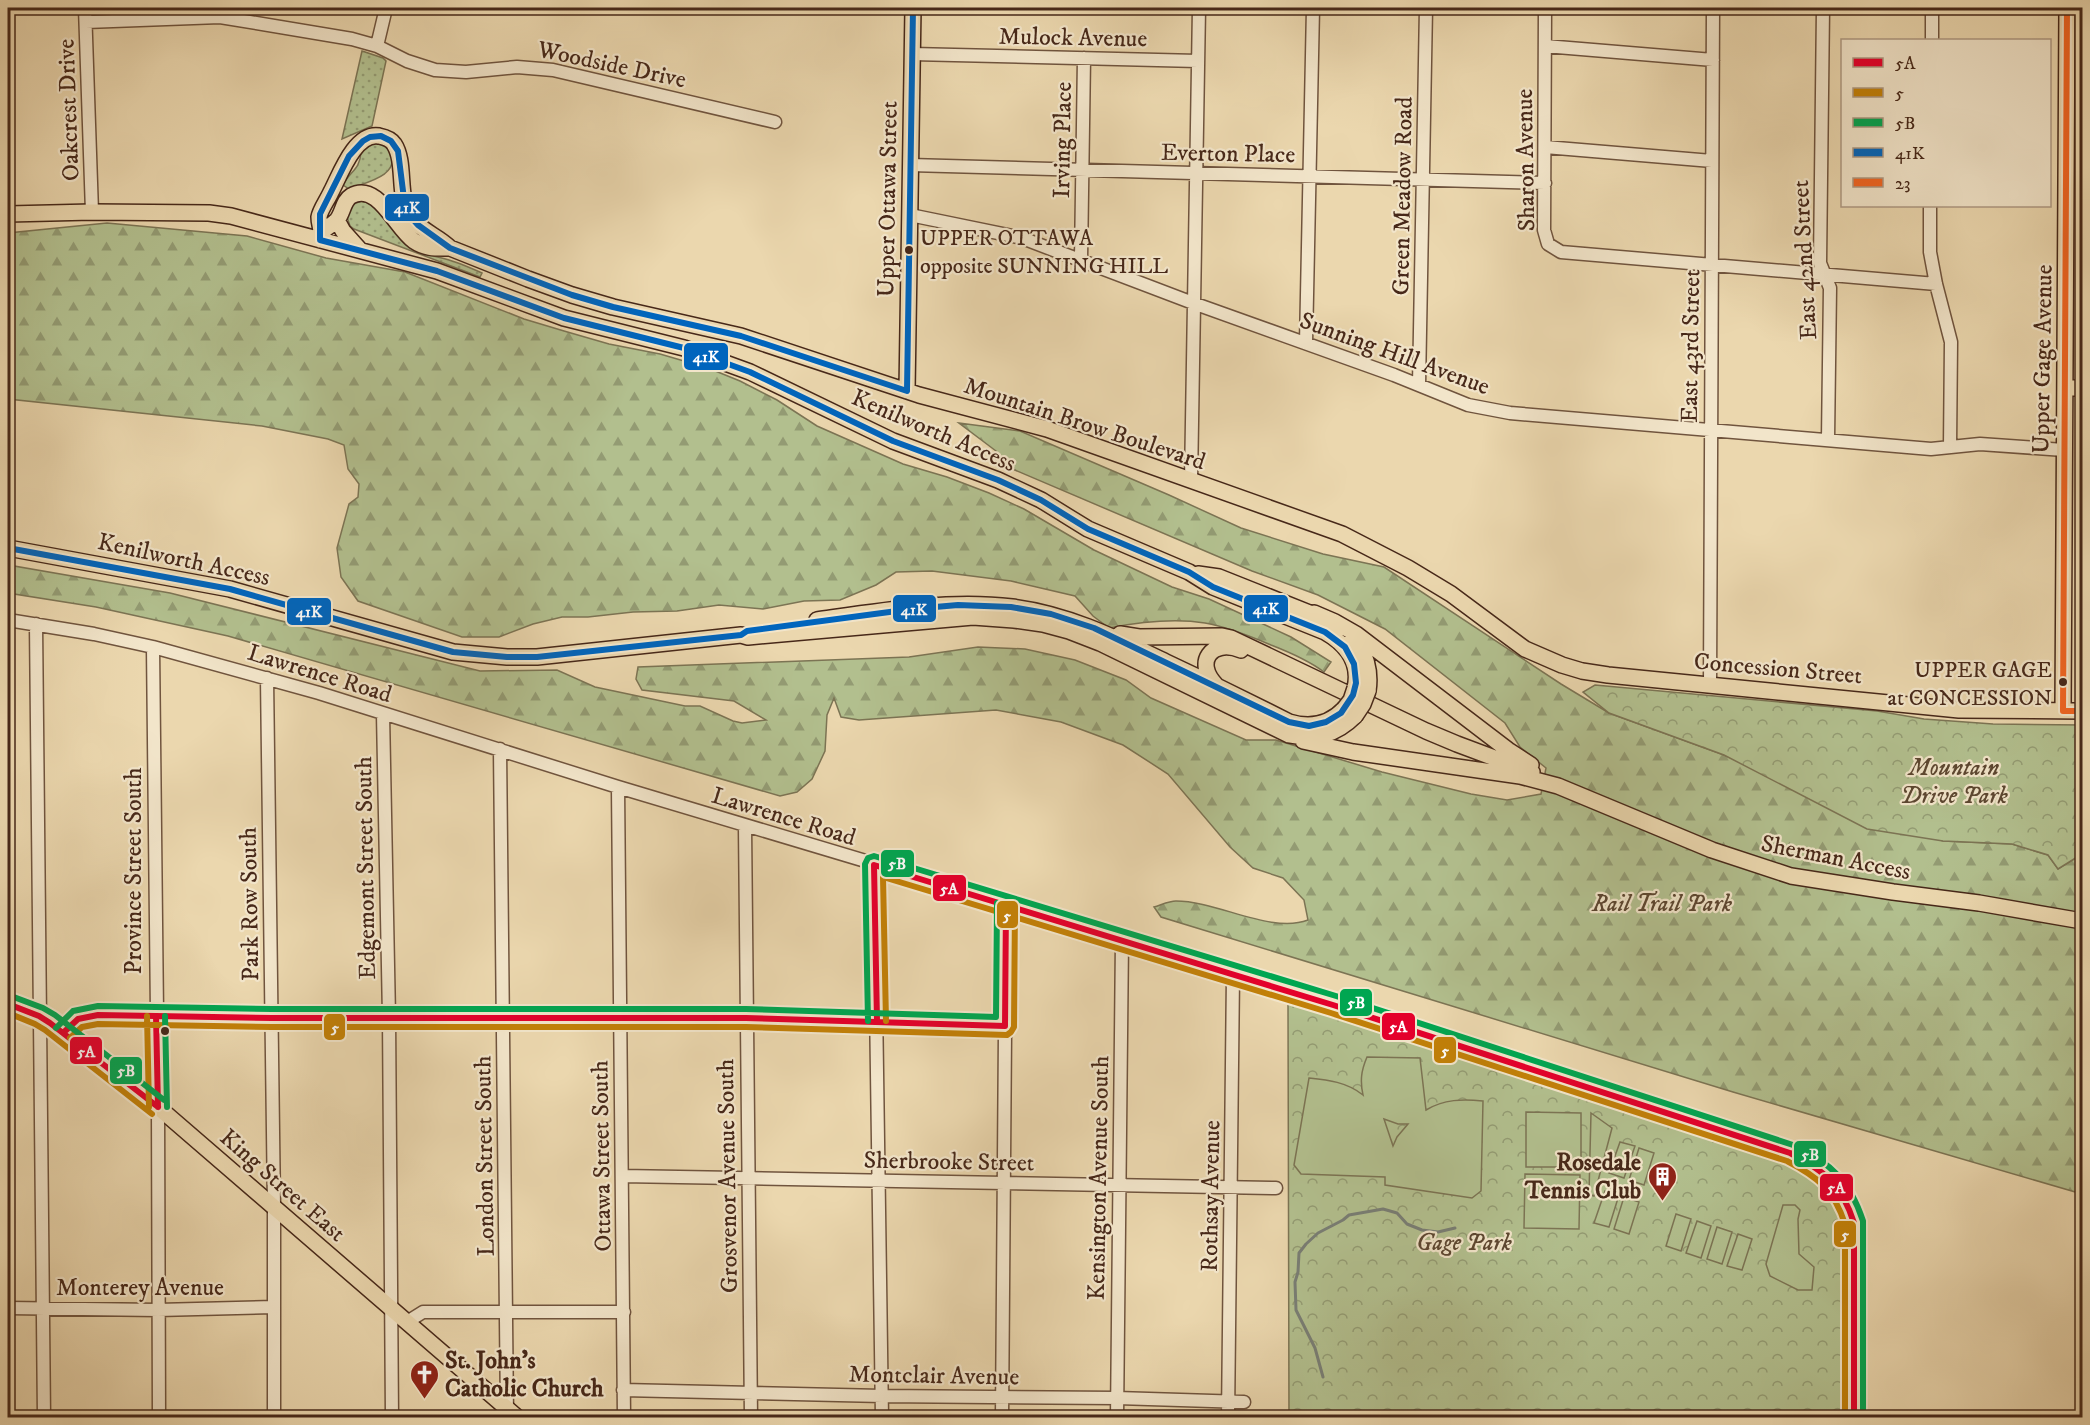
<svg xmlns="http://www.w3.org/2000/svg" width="2090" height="1425" viewBox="0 0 2090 1425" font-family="'IM FELL DW Pica',serif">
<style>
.grass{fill:url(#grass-dots);stroke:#7c7454;stroke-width:1.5}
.forest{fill:url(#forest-firs);stroke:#7c7454;stroke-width:1.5}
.park{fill:url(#park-crowns);stroke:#7c7454;stroke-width:1.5}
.garden{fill:#b2bf8e;stroke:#7c7454;stroke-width:1.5;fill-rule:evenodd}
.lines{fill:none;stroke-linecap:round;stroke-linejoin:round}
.stream{stroke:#797e75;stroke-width:3}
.minor-casing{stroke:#70543e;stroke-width:15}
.major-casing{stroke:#472819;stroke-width:18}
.minor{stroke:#f2e5ca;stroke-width:12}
.major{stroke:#ebd7ae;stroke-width:15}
.major-bridge-casing{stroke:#472819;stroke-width:18;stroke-linecap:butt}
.major-bridge{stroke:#ebd7ae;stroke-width:15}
.bus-1-casing{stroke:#f2e5ca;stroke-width:10}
.bus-2-casing{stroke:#f2e5ca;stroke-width:10}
.bus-3-casing{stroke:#f2e5ca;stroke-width:10}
.bus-4-casing{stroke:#f2e5ca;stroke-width:10}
.bus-5-casing{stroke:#f2e5ca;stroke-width:10}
.bus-1{stroke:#e4002b;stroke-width:6}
.bus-2{stroke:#c28008;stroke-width:6}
.bus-3{stroke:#00a651;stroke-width:6}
.bus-4{stroke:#0065bd;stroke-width:6}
.bus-5{stroke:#f26522;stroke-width:6}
.bus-dot{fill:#472819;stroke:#f2e5ca;stroke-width:2}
.labels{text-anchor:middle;stroke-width:4.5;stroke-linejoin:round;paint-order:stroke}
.bus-label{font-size:22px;fill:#472819;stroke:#f2e5ca;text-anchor:start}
.street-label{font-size:24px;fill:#472819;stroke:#f2e5ca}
.park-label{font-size:24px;font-style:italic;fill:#5c4630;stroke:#f2e5ca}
.poi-label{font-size:24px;font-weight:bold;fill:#472819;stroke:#f2e5ca;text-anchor:end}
.line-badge{stroke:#f2e5ca;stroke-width:2}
.badge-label{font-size:16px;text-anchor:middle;font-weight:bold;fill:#fff}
</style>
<defs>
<pattern id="grass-dots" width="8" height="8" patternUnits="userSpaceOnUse" patternTransform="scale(1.5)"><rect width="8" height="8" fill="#b2bf8e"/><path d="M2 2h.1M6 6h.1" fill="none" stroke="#939b73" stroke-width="1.8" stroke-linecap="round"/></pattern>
<pattern id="forest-firs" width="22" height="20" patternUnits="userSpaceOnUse" patternTransform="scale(1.5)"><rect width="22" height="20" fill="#b2bf8e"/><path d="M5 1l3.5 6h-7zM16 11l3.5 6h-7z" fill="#939b73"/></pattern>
<pattern id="park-crowns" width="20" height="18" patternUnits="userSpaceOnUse" patternTransform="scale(1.5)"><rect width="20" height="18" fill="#b2bf8e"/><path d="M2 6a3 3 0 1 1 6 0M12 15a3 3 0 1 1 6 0" fill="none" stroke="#939b73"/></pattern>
</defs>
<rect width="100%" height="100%" fill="#ebd7ae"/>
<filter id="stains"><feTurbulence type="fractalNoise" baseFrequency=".00333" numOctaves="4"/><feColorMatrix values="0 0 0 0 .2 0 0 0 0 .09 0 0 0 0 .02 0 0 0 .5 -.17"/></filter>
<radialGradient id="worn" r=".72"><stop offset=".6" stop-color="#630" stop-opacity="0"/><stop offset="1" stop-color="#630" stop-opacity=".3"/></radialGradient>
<path class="grass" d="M 362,51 L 383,58 L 386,61 L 372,126 L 342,139 Z
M 374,143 C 381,144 387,146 390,152 C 402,176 363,183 349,189 L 343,185 C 350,171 360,170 361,152 L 369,145 Z
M 362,201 C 381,204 391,232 406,244 C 421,255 438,256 455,262 C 464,265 473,269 482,273 L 480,277 L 354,229 L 350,226 L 347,217 L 353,204 Z"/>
<path class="forest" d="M 107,223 L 247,236 L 326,258 L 405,272 L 524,319 L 564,331 L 609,344 L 660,354 L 708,368 L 740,381 L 777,400 L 817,426 L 903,464 L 947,477 L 989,493 L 1024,509 L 1094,550 L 1172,587 L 1209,599 L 1291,637 L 1331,662 L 1324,672 C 1308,660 1289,652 1271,645 C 1250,636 1228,627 1205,623 C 1173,618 1140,622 1109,628 L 1093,616 L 1075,596 L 1011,581 L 932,571 L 896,572 L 876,585 L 840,600 L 804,601 L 763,609 L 719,605 L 677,611 L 633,612 L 588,617 L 562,617 L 533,624 L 499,637 L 462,637 L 358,601 L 341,577 L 337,548 L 349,504 L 358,497 L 359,484 L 348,469 L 344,445 L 328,439 L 262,426 L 8,399 L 8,233 Z
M 959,423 L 1020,431 L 1169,495 L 1241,528 L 1323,554 L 1384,567 L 1561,684 L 1609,713 L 1724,755 L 1943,841 L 2012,844 L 2048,855 L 2058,869 L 2082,854 L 2082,1194 L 1733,1092 L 1161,917 L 1154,907 C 1161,905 1169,901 1176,901 C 1217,901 1271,934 1308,920 L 1304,900 L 1283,878 L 1253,868 L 1230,847 L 1168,774 L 1123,745 L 1061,722 L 996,710 L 859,720 L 841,717 L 834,698 L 827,715 L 825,751 L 812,779 L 797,792 L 780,796 L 228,636 L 96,607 L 8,593 L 8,565 L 170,593 L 480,671 L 557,670 L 595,687 L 685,706 L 700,706 L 733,721 L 742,723 L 766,720 L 734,701 L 642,690 L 636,679 L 638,667 L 909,657 L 978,647 L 1025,649 L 1075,660 L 1126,680 L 1151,698 L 1246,740 L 1276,740 L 1382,772 L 1471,794 L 1507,800 L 1541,794 L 1546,768 L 1520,747 L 1505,723 L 1385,629 L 1318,595 L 1252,571 L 996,462 L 996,451 Z"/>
<path class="park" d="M 1595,685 L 1877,711 L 1924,719 L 1993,724 L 2082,725 L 2082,854 L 2058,869 L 2048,855 L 2012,844 L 1943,841 L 1867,829 L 1724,755 L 1609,713 L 1583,692 Z
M 1288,1002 L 1774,1159 C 1795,1168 1817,1177 1830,1198 C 1851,1231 1843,1279 1843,1316 C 1843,1350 1842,1384 1842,1417 L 1289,1417 Z"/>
<path class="garden" d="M 1367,1057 L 1420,1058 L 1426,1110 C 1444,1099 1463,1099 1483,1101 L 1481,1191 L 1472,1198 L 1385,1185 L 1385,1177 L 1301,1174 L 1294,1165 L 1309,1078 C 1328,1080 1347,1082 1363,1095 C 1360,1081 1361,1071 1367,1057 ZM 1384,1119 L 1398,1124 L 1408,1124 L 1397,1137 L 1393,1146 Z
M 1526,1112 L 1581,1113 L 1581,1167 L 1526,1167 Z
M 1591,1113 L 1612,1128 L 1594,1196 L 1589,1194 Z
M 1620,1142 L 1635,1146 L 1624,1178 L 1609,1173 Z
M 1639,1148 L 1654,1153 L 1644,1185 L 1629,1180 Z
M 1525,1174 L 1580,1175 L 1579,1229 L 1524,1228 Z
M 1605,1191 L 1619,1195 L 1609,1227 L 1594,1223 Z
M 1624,1197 L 1639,1202 L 1629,1234 L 1614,1229 Z
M 1783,1205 L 1795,1205 L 1800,1210 L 1798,1219 L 1799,1254 L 1814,1267 L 1812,1290 L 1798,1290 L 1770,1276 L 1766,1264 Z
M 1676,1214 L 1691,1219 L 1681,1251 L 1666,1246 Z
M 1697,1221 L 1711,1226 L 1701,1258 L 1686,1253 Z
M 1717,1227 L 1732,1232 L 1722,1264 L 1707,1259 Z
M 1738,1234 L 1752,1239 L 1742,1270 L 1727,1266 Z"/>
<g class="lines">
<path class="stream" d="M 1323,1377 L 1315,1348 L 1296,1310 L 1295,1282 L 1298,1272 L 1299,1253 L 1306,1244 L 1318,1233 L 1343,1220 L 1349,1215 L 1383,1209 L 1397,1213 L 1407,1224 L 1422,1230 L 1438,1232 L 1455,1228"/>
<defs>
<path id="minor" d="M 85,8 L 92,212
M 1545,8 L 1544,230 L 1548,244 L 1561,252 L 1936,284
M 1823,8 L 1820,263 L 1830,288 L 1828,439
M 86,22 L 220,17 L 352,39 L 377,46 L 407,61 L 435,70 L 466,72 L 517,67 L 553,70 L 775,122
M 1932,40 L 1932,8
M 377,46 L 386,8
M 1545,46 L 1713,60
M 912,54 L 1198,61
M 1545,147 L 1712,161
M 910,165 L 1545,183
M 1930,206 L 1930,252 L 1936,284 L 1951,342 L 1950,447
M 910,215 L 1022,238 L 1193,303 L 1394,375 L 1468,405 L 1510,413 L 1931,449 L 1980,444 L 2064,450
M 1081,259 L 1084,58
M 1306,343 L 1313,8
M 1419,385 L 1426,8
M 1191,481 L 1199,8
M 8,620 L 94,634 L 153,647 L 319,693 L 618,787 L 1006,903 L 1437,1037 L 1790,1153 C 1825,1170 1843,1184 1854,1223 L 1854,1418
M 36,624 L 44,1418
M 153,647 L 158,1107 L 159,1418
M 267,678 L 274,1207 L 274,1418
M 1710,685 L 1713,8
M 383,714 L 389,1017 L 392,1418
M 500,749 L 507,1414
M 618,787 L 624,1418
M 745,826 L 751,1418
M 874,865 L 882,1418
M 63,1033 C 74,1018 79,1016 98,1015 L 272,1018 L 746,1018 L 1005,1026
M 622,1176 L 1276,1188
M 8,1308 L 158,1310 L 273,1307
M 407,1322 L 423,1312 L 624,1312
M 623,1390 L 882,1396 L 1117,1398 L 1244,1402
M 1002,1418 L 1006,903
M 1117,1418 L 1122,939
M 1228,1418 L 1233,975"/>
<path id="major" d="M 8,214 L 92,212 L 209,213 L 231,216 L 437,271 L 564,318 L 684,348 L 750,372 L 893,441 L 998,480 L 1041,500 L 1088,529 L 1189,572 L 1213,587 L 1325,632 C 1346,644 1361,663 1355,688
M 337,220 L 343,231 L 360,250
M 322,231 C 327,228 333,224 337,220 C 343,213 343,201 351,196 C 378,181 396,229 414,241 C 426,249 436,248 450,248
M 320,240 C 323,230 319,226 319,217 C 320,210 328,199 331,192 C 340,175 355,132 379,136 C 384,137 391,139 394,144 C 406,162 397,196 410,216 C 419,230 438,236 450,248 L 528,279 L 572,295 L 613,307 L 741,336 L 919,395 L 1047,429 L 1342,534 L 1408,568 L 1451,594 L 1525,649 L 1562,665 L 1582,671 L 1608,675 L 1959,710 L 2082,711
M 2066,388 L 2082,388
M 907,391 L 913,8
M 8,548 L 230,589 L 453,652 L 507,657 L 537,657 L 741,635 L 748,637 L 973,617 L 1014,620 L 1043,624 L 1069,631 L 1100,643 L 1289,735 C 1316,740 1336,735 1355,716
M 1198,574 L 1219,577 L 1322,618
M 1314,613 L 1335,622 L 1356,634 L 1508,750 L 1531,765
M 817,620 C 879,611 950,599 1012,607 C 1068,614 1116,638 1166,662 C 1207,681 1248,701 1289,722 C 1309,728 1329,725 1344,709
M 1120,634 L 1139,637 L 1222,636 L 1231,638 L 1426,731 L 1457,744 L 1532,772
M 1352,637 C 1366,650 1371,672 1368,691
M 1216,685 C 1194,663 1211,638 1241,650
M 2063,711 L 2067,8
M 1303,741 L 1353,752 L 1520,776 L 1558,786 L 1712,850 L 1791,876 L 1893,892 L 1979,903 L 2082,921
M 8,1004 L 39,1016 L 50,1023 L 158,1107 L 518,1418"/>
</defs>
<use href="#minor" class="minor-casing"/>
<use href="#major" class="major-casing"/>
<use href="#minor" class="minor"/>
<use href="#major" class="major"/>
<defs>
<path id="major-bridge" d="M 1344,709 L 1351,700 L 1355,688
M 1355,716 L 1363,704 L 1368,691"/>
</defs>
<use href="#major-bridge" class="major-bridge-casing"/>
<use href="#major-bridge" class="major-bridge"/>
<defs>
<path id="bus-1" d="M 8,1004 L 39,1016 L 50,1023 L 158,1107
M 156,1016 L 158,1107
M 877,1021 L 874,865 L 1333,1005 L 1790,1153 C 1825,1171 1842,1185 1854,1223 L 1854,1418
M 63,1033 L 78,1019 L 98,1015 L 272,1018 L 746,1018 L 1005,1026 L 1006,903"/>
<path id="bus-2" d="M 8,1013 L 35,1024 L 45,1030 L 152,1114
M 147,1016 L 149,1107
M 886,1021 L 883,877 L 1331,1013 L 1787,1161 C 1818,1177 1834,1190 1845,1224 L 1845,1418
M 70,1038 L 82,1027 L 98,1024 L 272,1027 L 746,1027 L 1007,1035 L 1011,1032 L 1014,1027 L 1015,903"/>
<path id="bus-3" d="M 11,996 L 43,1008 L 55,1015 L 164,1100
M 165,1016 L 167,1107
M 868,1021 L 865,864 L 868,858 L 874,856 L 1336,996 L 1793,1145 C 1831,1163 1850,1181 1863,1221 L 1863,1418
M 56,1028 L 73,1011 L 98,1006 L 272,1009 L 746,1009 L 996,1017 L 997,903"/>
<path id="bus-4" d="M 8,548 L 230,589 L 453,652 L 507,657 L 537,657 L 741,635 L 747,631 L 912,609 L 958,605 L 1011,607 L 1051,614 L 1094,628 L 1289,722 L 1309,726 L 1326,722 L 1341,713 L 1353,695 L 1356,683 L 1354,664 L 1345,647 L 1325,632 L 1213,587 L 1189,572 L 1088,529 L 1041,500 L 998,480 L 893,441 L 750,372 L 684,348 L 564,318 L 437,271 L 320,240 L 320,214 L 349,156 L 363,141 L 370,137 L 381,136 L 391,141 L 398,151 L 404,199 L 410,216 L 418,225 L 450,248 L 572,295 L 613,307 L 741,336 L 907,391 L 913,8"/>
<path id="bus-5" d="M 2067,8 L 2063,711 L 2082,711"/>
</defs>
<use href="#bus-1" class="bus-1-casing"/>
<use href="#bus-2" class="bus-2-casing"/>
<use href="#bus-3" class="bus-3-casing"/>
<use href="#bus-4" class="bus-4-casing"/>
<use href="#bus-5" class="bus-5-casing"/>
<use href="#bus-1" class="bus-1"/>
<use href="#bus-2" class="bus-2"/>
<use href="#bus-3" class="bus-3"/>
<use href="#bus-4" class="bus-4"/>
<use href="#bus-5" class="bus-5"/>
</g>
<defs>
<symbol id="building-pin" viewBox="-11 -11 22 30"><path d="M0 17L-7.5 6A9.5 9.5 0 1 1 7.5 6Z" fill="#8f2418" stroke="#f2e5ca"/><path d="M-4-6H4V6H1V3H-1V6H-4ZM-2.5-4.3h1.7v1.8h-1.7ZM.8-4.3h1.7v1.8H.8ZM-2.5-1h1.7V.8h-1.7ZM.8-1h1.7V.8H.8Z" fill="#fff"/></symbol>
<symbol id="church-pin" viewBox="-11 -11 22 30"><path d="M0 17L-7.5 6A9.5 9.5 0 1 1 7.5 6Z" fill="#8f2418" stroke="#f2e5ca"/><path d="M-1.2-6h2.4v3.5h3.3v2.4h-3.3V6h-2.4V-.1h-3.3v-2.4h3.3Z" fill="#fff"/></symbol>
</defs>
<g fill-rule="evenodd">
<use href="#building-pin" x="1646" y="1160" width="33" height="45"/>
<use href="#church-pin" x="408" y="1358" width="33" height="45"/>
</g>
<g class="bus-dot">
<circle cx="909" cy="250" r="5"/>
<circle cx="2063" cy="682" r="5"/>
<circle cx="165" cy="1031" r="5"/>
</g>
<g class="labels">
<g class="bus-label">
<text x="920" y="245">UPPER OTTAWA<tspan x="920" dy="28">opposite SUNNING HILL</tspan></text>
<text x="2052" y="677" text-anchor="end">UPPER GAGE<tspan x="2052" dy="28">at CONCESSION</tspan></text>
</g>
<g class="street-label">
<text transform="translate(1073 37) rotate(1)" y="8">Mulock Avenue</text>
<text transform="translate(612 64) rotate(12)" y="8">Woodside Drive</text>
<text transform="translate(68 110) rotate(-92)" y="8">Oakcrest Drive</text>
<text transform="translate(1062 140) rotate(-89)" y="8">Irving Place</text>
<text transform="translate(1228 153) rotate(1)" y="8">Everton Place</text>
<text transform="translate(1525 160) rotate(-91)" y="8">Sharon Avenue</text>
<text transform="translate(1402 196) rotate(-89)" y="8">Green Meadow Road</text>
<text transform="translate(887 199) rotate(-89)" y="8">Upper Ottawa Street</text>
<text transform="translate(1804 260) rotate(-93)" y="8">East 42nd Street</text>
<text transform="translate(1690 346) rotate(-89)" y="8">East 43rd Street</text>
<text transform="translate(1395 353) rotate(20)" y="8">Sunning Hill Avenue</text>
<text transform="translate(2042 359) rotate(-89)" y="8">Upper Gage Avenue</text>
<text transform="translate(1085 423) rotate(18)" y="8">Mountain Brow Boulevard</text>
<text transform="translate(934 430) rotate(23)" y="8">Kenilworth Access</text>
<text transform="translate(184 559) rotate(12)" y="8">Kenilworth Access</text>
<text transform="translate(1778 668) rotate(5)" y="8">Concession Street</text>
<text transform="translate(320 673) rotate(17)" y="8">Lawrence Road</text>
<text transform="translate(784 816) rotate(17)" y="8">Lawrence Road</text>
<text transform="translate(1836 857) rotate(11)" y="8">Sherman Access</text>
<text transform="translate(365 868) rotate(-91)" y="8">Edgemont Street South</text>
<text transform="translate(133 871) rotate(-90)" y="8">Province Street South</text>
<text transform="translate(249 904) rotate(-91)" y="8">Park Row South</text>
<text transform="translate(484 1156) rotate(-91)" y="8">London Street South</text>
<text transform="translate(601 1156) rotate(-91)" y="8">Ottawa Street South</text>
<text transform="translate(949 1161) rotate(1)" y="8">Sherbrooke Street</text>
<text transform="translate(727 1176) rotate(-91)" y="8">Grosvenor Avenue South</text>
<text transform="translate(1098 1178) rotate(-89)" y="8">Kensington Avenue South</text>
<text transform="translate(283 1185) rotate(41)" y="8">King Street East</text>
<text transform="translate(1210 1196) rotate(-89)" y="8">Rothsay Avenue</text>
<text x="140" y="1295">Monterey Avenue</text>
<text transform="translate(934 1375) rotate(1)" y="8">Montclair Avenue</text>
</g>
<g class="park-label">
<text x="1954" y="775">Mountain<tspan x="1954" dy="28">Drive Park</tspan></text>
<text x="1662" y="911">Rail Trail Park</text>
<text x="1464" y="1250">Gage Park</text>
</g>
<g class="poi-label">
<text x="1641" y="1170">Rosedale<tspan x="1641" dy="28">Tennis Club</tspan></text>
<text x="445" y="1368" text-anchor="start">St. John's<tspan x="445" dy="28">Catholic Church</tspan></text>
</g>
</g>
<g class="line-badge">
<rect x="384" y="193" width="46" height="29" rx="6" fill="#0065bd"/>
<rect x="683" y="342" width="46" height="29" rx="6" fill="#0065bd"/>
<rect x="1243" y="594" width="46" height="29" rx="6" fill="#0065bd"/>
<rect x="892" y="594" width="45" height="29" rx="6" fill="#0065bd"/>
<rect x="286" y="597" width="46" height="29" rx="6" fill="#0065bd"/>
<rect x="880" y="849" width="35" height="29" rx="6" fill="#00a651"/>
<rect x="932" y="874" width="35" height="28" rx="6" fill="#e4002b"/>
<rect x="996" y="900" width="23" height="29" rx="6" fill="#c28008"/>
<rect x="1339" y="988" width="34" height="29" rx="6" fill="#00a651"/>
<rect x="1381" y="1012" width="35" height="29" rx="6" fill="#e4002b"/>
<rect x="323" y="1013" width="23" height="28" rx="6" fill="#c28008"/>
<rect x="1433" y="1036" width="24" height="28" rx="6" fill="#c28008"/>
<rect x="69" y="1036" width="34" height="29" rx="6" fill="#e4002b"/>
<rect x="109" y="1056" width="34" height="29" rx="6" fill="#00a651"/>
<rect x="1793" y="1140" width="34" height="28" rx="6" fill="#00a651"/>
<rect x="1819" y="1173" width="35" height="29" rx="6" fill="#e4002b"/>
<rect x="1833" y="1220" width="24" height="28" rx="6" fill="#c28008"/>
</g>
<g class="badge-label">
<text x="407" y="213">41K</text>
<text x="706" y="362">41K</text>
<text x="1266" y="614">41K</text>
<text x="914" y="615">41K</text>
<text x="309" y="617">41K</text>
<text x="897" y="869">5B</text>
<text x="949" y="894">5A</text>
<text x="1007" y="921">5</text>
<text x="1356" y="1008">5B</text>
<text x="1398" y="1032">5A</text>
<text x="335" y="1033">5</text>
<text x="1445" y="1056">5</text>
<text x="86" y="1057">5A</text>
<text x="126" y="1076">5B</text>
<text x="1810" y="1160">5B</text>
<text x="1836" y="1193">5A</text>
<text x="1845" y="1240">5</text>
</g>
<rect width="2090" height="1425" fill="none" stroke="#ebd7ae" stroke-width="30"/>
<rect x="9" y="9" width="2072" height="1407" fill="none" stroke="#472819" stroke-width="3"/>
<rect x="15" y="15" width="2060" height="1395" fill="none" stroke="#472819" stroke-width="1.5"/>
<rect x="1841" y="39" width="210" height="168" fill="#f2e5ca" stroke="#ae9983" stroke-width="1.5"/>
<rect x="1853" y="58" width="30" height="9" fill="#e4002b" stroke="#ae9983" stroke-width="1.5"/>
<text x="1895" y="69" font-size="18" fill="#472819">5A</text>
<rect x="1853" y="88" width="30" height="9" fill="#c28008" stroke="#ae9983" stroke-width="1.5"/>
<text x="1895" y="99" font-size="18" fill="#472819">5</text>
<rect x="1853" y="118" width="30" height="9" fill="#00a651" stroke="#ae9983" stroke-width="1.5"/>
<text x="1895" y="129" font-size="18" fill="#472819">5B</text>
<rect x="1853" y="148" width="30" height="9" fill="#0065bd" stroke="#ae9983" stroke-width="1.5"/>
<text x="1895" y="159" font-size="18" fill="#472819">41K</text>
<rect x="1853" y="178" width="30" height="9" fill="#f26522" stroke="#ae9983" stroke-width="1.5"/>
<text x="1895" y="189" font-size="18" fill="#472819">23</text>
<rect width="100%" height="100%" filter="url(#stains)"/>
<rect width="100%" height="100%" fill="url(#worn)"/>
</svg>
